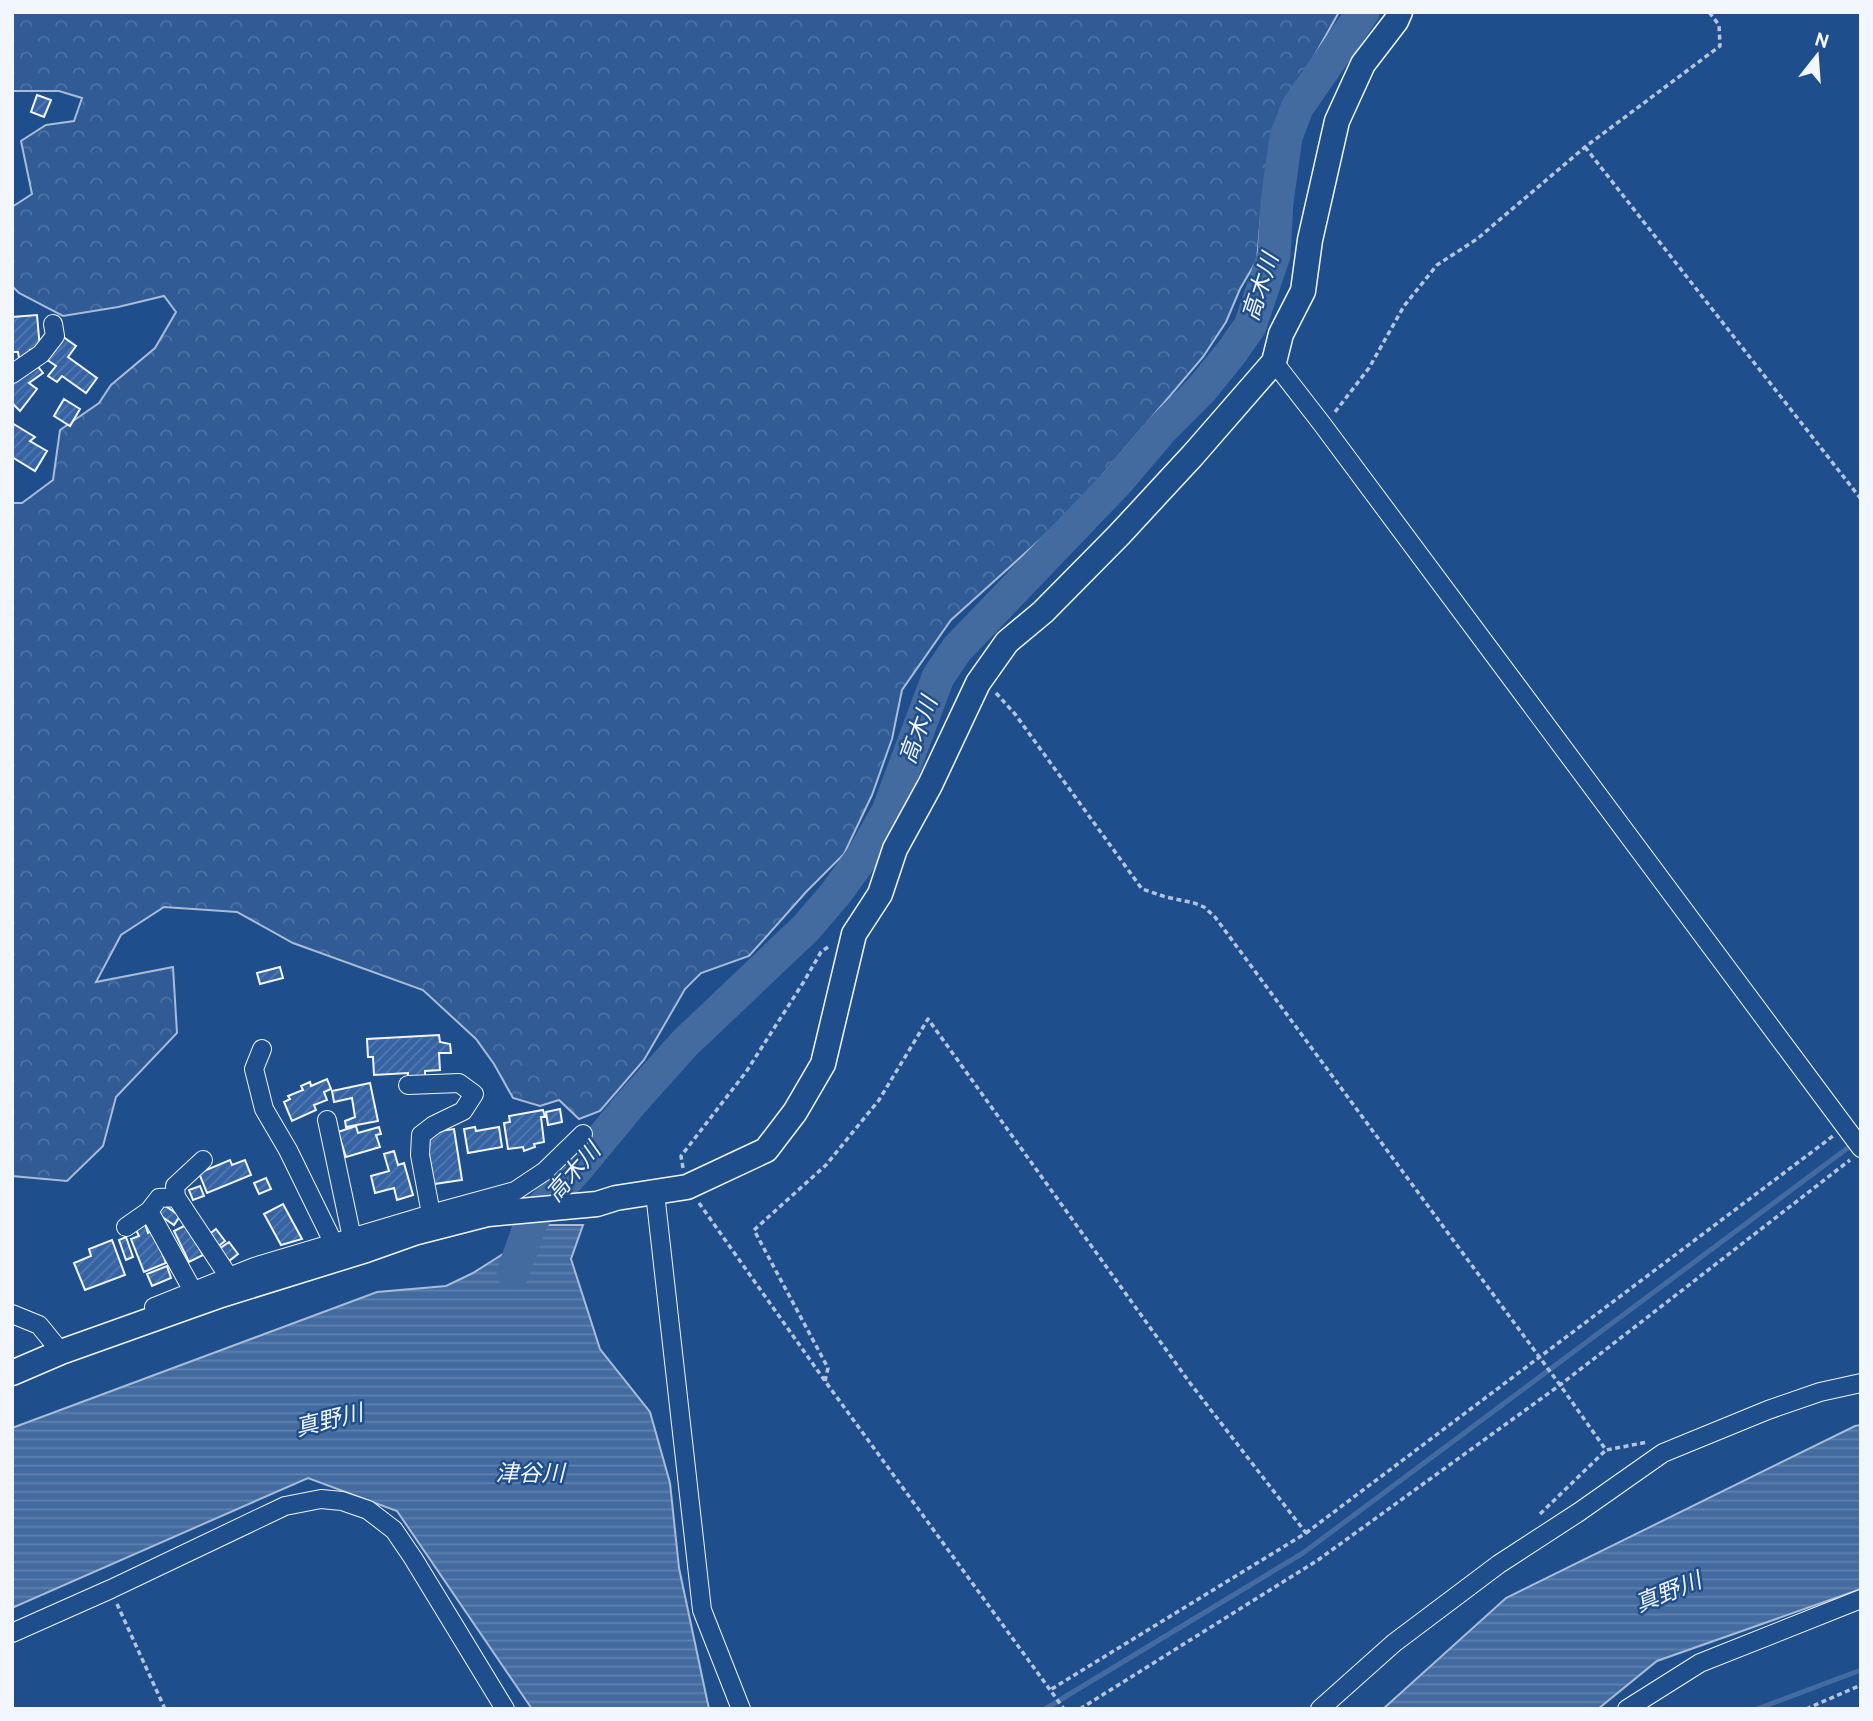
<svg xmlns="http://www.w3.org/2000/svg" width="1873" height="1721" viewBox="0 0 1873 1721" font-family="Overpass,'Noto Sans JP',sans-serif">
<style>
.forest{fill:url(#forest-crowns);stroke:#a8bbd7;stroke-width:2}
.water{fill:url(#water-rules);stroke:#a8bbd7;stroke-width:2}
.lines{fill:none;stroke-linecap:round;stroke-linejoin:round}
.stream{stroke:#446ba0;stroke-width:5}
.river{stroke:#446ba0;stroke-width:33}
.building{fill:url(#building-hatch);stroke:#f2f6ff;stroke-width:2}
.street-casing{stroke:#f2f6ff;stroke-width:20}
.secondary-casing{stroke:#f2f6ff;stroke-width:27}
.path{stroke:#b3c4dc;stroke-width:3.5;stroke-dasharray:5 3.5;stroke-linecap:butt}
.street{stroke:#1f4e8c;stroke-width:18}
.secondary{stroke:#1f4e8c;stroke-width:24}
.labels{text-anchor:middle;stroke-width:5;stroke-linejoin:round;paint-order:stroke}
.water-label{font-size:23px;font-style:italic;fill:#f2f6ff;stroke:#1f4e8c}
</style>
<defs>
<pattern id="forest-crowns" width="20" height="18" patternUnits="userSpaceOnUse" patternTransform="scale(1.75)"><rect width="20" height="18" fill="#305b95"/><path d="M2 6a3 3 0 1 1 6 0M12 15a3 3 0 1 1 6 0" fill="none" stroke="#4e73a5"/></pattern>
<pattern id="water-rules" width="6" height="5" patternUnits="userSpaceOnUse" patternTransform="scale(1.75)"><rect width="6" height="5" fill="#446ba0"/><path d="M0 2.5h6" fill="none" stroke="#5f81ae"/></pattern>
<pattern id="building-hatch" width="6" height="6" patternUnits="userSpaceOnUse" patternTransform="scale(1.75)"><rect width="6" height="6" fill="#3563a3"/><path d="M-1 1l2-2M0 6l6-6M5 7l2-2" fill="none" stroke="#537ab1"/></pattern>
</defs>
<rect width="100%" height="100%" fill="#1f4e8c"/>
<path class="forest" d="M 12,12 L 1339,12 L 1302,78 L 1271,146 L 1261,216 L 1257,260 L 1240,289 L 1226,322 L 1203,357 L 1084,497 L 1043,537 L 951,620 L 902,690 L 892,739 L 872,795 L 844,854 L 806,892 L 749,956 L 701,973 L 685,989 L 644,1060 L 600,1111 L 579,1119 L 559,1100 L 540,1106 L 513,1098 L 494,1064 L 476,1039 L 423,990 L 293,943 L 237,912 L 164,907 L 121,935 L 96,982 L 173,967 L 177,1033 L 116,1097 L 103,1146 L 67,1181 L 12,1176 L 12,503 L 22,503 L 53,480 L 60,430 L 99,403 L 111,385 L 155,348 L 176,312 L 164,296 L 118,307 L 63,316 L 19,293 L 12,286 L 12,207 L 32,194 L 21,141 L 46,125 L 74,121 L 82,98 L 59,91 L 12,91 Z"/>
<path class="water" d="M 534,1225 L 583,1225 L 571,1259 L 600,1349 L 650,1412 L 670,1483 L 679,1568 L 709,1709 L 532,1709 L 397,1511 L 308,1478 L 12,1608 L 12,1428 L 377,1292 L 446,1286 L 473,1273 L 503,1254 Z
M 1861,1425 L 1861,1589 L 1657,1661 L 1598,1709 L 1383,1709 L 1506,1598 L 1855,1426 Z"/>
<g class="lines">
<path class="stream" d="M 1045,1709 L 1303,1553 L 1853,1144
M 1757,1709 L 1861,1670"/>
<path class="river" d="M 513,1273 L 532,1219 L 580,1165 L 632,1102 L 685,1043 L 806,928 L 836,893 L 862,857 L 888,811 L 938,677 L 957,649 L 1117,482 L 1162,429 L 1201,390 L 1231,353 L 1250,326 L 1274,255 L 1277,202 L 1286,137 L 1297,108 L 1363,12"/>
</g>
<path class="building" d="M 37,95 L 51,100 L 44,117 L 31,112 Z
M 37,315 L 40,349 L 30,350 L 31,357 L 19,358 L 18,352 L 12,352 L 12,317 Z
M 62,336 L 76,346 L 68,357 L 97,378 L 86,393 L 62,376 L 57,382 L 48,376 L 56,366 L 46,359 Z
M 36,364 L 43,373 L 29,383 L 37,389 L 20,411 L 12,403 L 12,385 L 18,377 Z
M 64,399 L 80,409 L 70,426 L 54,416 Z
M 12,423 L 35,437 L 30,441 L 47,451 L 35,471 L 12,457 Z
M 280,967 L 283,978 L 260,984 L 257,973 Z
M 439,1035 L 440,1042 L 450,1044 L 451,1053 L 439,1053 L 440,1070 L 425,1071 L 425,1078 L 408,1079 L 408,1073 L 374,1075 L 373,1057 L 368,1057 L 367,1039 Z
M 327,1079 L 331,1089 L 324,1092 L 327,1100 L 314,1105 L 316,1110 L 292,1121 L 284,1102 L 290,1099 L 288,1096 L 303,1090 L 301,1086 L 310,1082 L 311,1086 Z
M 370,1083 L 378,1121 L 346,1127 L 345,1121 L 355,1117 L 352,1098 L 334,1102 L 332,1091 Z
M 560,1109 L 562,1122 L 548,1125 L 546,1112 Z
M 543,1110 L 545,1117 L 541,1117 L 544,1142 L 534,1144 L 535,1147 L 524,1151 L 523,1147 L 508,1149 L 504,1123 L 510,1122 L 509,1116 Z
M 356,1126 L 358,1133 L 379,1127 L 381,1134 L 376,1135 L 380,1147 L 346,1157 L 338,1132 Z
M 475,1127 L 476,1131 L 499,1127 L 502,1147 L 468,1153 L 464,1129 Z
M 454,1129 L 462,1180 L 434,1184 L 425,1133 Z
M 394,1151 L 398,1165 L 404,1163 L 413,1195 L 397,1200 L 394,1188 L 375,1193 L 371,1176 L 389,1171 L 384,1154 Z
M 230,1160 L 232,1165 L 245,1160 L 251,1175 L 207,1193 L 199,1173 Z
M 266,1178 L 271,1189 L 259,1194 L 254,1183 Z
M 200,1186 L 204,1196 L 193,1200 L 189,1190 Z
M 283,1204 L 302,1239 L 281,1245 L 264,1214 Z
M 164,1205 L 180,1216 L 174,1225 L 158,1214 Z
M 145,1224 L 148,1233 L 153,1230 L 166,1263 L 144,1272 L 131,1239 L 139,1236 L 135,1228 Z
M 188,1224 L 203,1255 L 189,1262 L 174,1231 Z
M 216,1229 L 225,1241 L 216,1248 L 207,1236 Z
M 126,1237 L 133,1257 L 126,1260 L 119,1240 Z
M 112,1240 L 125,1275 L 85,1290 L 74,1263 L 91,1256 L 89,1249 Z
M 229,1242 L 238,1254 L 229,1261 L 219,1249 Z
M 167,1266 L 171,1278 L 152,1286 L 147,1274 Z"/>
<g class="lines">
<defs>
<path id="street" d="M 1274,362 L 1322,424 L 1861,1148
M 12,374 L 41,354 L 55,336 L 53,324
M 262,1049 L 254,1069 L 264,1109 L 288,1150 L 334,1244
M 408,1085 L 459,1083 L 474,1094 L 463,1111 L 434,1125 L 421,1135 L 420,1155 L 431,1214
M 327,1120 L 352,1238
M 203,1160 L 175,1186 L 176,1197 L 229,1277
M 655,1193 L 702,1610 L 741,1709
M 149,1211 L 159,1198 L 176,1197
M 126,1227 L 149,1211 L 193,1291
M 154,1307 L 254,1267 L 431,1214 L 515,1191 L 545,1171 L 583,1134
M 12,1314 L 39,1325 L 61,1352 L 69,1347
M 12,1633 L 111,1589 L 285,1506 L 321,1499 L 342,1501 L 368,1510 L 394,1530 L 413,1558 L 505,1709
M 1320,1709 L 1394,1643 L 1499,1564 L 1579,1512 L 1663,1453 L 1768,1410 L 1820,1392 L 1861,1383
M 1627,1709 L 1700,1663 L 1861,1599"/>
<path id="secondary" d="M 12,1373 L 61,1352 L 221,1295 L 366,1250 L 414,1233 L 488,1214 L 597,1204 L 616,1198 L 687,1187 L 766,1150 L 795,1112 L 823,1064 L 854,934 L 880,894 L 895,849 L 930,785 L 978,683 L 1007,642 L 1043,612 L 1119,535 L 1193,455 L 1274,362 L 1281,334 L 1303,291 L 1310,240 L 1337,121 L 1363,64 L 1396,21 L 1400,12"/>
</defs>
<use href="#street" class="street-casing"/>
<use href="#secondary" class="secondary-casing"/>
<path class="path" d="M 1585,147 L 1861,499
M 1335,412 L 1369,368 L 1404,306 L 1437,265 L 1477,239 L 1585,147 L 1720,46 L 1719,25 L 1709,12
M 996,693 L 1015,714 L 1142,889 L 1166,897 L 1194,903 L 1204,907 L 1215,917 L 1560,1385 L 1606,1450 L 1648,1442
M 683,1168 L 681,1156 L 746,1072 L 803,983 L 821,952 L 828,947
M 699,1203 L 825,1381 L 1064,1709
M 825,1381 L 828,1368 L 754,1230 L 826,1165 L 879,1100 L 928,1019 L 1190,1383 L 1306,1533 L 1050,1690
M 1540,1514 L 1606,1450
M 1306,1533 L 1833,1136
M 117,1604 L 165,1709
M 1080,1709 L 1318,1560 L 1560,1385 L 1850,1160
M 1806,1709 L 1861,1685"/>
<use href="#street" class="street"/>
<use href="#secondary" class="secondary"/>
</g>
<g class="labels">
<g class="water-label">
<text transform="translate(1260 287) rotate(-72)" y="8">高木川</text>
<text transform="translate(918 730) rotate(-70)" y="8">高木川</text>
<text transform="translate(573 1172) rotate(-49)" y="8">高木川</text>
<text transform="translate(329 1420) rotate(-14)" y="8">真野川</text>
<text x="530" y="1481">津谷川</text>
<text transform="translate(1668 1592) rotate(-22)" y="8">真野川</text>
</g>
</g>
<rect width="1873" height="1721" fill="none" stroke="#f2f6ff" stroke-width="28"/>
<g transform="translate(1817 56) rotate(17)" stroke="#1f4e8c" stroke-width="5" paint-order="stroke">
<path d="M0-5L12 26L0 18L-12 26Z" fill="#f2f6ff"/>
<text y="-10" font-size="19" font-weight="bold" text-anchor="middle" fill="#f2f6ff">N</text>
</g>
</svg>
